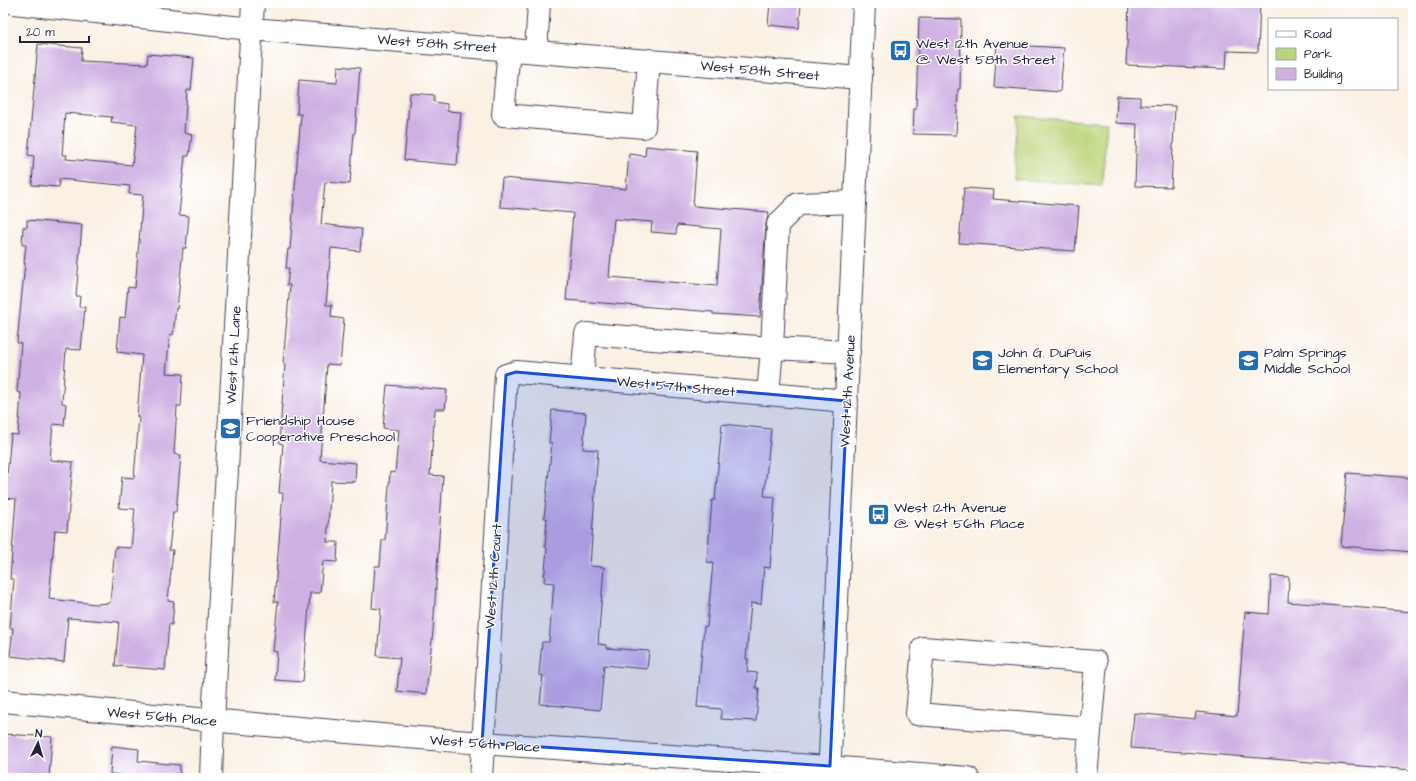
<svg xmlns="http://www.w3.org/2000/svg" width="1416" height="781" viewBox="0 0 1416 781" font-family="'Architects Daughter',sans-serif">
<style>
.green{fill:#bcd479;stroke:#6f7b5a}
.building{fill:#cfb0e3;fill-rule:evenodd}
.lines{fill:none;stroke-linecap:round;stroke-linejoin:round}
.minor-casing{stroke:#424154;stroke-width:24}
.major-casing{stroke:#424154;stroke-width:24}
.minor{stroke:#fff;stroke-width:22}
.major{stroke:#fff;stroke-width:22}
.marked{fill:#1d4ed8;fill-opacity:0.2;stroke:#1d4ed8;stroke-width:3;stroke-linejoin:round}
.labels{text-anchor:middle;stroke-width:3;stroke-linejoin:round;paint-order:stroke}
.street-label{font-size:14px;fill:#22223b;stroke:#fff}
.poi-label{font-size:14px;fill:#22223b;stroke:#fff;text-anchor:start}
</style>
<rect width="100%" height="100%" fill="#fff"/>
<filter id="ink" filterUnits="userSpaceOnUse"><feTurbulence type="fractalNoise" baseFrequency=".025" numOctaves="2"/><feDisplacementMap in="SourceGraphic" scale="8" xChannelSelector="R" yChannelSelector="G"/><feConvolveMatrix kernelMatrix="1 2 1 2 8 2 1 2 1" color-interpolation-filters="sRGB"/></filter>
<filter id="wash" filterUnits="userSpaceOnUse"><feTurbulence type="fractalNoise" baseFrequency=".012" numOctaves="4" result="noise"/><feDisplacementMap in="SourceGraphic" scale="16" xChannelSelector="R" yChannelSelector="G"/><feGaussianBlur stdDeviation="0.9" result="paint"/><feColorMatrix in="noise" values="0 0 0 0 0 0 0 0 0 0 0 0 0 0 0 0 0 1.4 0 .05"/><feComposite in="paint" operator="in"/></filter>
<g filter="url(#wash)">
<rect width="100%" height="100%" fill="#faf0e3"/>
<path class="green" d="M 1019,116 L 1107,123 L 1102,186 L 1014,179 Z"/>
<g id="blocks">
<path class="building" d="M 770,3 L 801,3 L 799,28 L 768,25 Z
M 1129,3 L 1260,3 L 1258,52 L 1227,51 L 1226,69 L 1126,65 Z
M 919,18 L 961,19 L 960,89 L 958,89 L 956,135 L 913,134 L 914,109 L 916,109 Z
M 38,44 L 82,48 L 81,61 L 147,64 L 148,54 L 194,58 L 191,90 L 187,90 L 184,133 L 192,134 L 189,156 L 185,156 L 179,215 L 189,216 L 186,248 L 183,248 L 177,309 L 176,308 L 173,335 L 170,334 L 166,373 L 183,374 L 181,406 L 177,406 L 174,454 L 181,455 L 176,512 L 173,512 L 169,550 L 173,550 L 168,601 L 174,602 L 172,625 L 169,624 L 165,670 L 115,666 L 119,622 L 68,618 L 64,662 L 10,656 L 13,628 L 10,628 L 14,579 L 10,579 L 16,499 L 5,498 L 11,434 L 18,435 L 21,393 L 17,392 L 21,343 L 17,343 L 25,263 L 24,263 L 26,245 L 22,245 L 23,227 L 27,227 L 27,220 L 82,225 L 76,296 L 80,296 L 79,307 L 85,307 L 81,350 L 66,349 L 62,403 L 66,404 L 64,425 L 53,424 L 50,460 L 73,462 L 67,531 L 55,530 L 49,599 L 96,604 L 110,603 L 115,547 L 131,548 L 135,509 L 119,508 L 122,477 L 134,478 L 139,417 L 137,417 L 142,355 L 117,352 L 120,317 L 125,318 L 128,287 L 135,288 L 143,195 L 129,194 L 130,186 L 59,179 L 59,187 L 32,185 L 34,156 L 28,155 ZM 65,113 L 112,117 L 111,122 L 137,125 L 132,165 L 66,159 L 67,155 L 62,155 Z
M 997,44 L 1064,48 L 1060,92 L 994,87 Z
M 338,66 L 360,68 L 355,133 L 354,133 L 350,184 L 325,182 L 321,224 L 362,229 L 360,251 L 331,248 L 326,305 L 332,305 L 331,317 L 344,319 L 340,365 L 327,364 L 320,460 L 356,463 L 355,482 L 331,481 L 327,542 L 338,542 L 337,562 L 323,561 L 320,593 L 310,593 L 303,682 L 275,680 L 277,652 L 273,651 L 278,602 L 274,602 L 283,493 L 279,493 L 283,444 L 279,443 L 285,364 L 283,363 L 290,285 L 287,285 L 289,268 L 286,268 L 288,249 L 290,249 L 301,114 L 297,114 L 299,80 L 337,83 Z
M 410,93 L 434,95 L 434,102 L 447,104 L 447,111 L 461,112 L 457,165 L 404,160 Z
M 1117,96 L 1140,97 L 1140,105 L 1175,106 L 1171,187 L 1135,186 L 1137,124 L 1116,123 Z
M 646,146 L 697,151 L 693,206 L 769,212 L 766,223 L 760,317 L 713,314 L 713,312 L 566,300 L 573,213 L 500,207 L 502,178 L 626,189 L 629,154 L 645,156 ZM 614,219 L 652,222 L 651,232 L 676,234 L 677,225 L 721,229 L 717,286 L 609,277 Z
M 964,188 L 994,190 L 993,199 L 1079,206 L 1075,251 L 959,243 Z
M 387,385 L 447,390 L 445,409 L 435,409 L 430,475 L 443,476 L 433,631 L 426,694 L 397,691 L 400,658 L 377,656 L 381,609 L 372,608 L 375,566 L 380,566 L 382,540 L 385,540 L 390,472 L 395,473 L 399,430 L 383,428 Z
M 552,410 L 586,413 L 583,449 L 598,450 L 590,566 L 604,567 L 598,644 L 606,645 L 606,648 L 649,651 L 647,669 L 604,665 L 600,710 L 540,704 L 543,675 L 539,675 L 542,642 L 549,642 L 554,583 L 544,582 L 547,548 L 545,547 L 547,518 L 544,518 L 552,443 L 549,443 Z
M 722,424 L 771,429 L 764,496 L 775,497 L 770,568 L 764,567 L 761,604 L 751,603 L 746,659 L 748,659 L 747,672 L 757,673 L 756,688 L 759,688 L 756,721 L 721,719 L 721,709 L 697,707 L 704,626 L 707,627 L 713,563 L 707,562 L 712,500 L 715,500 Z
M 1347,473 L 1413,478 L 1413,552 L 1341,546 Z
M 1271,576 L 1289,577 L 1288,602 L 1413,612 L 1413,770 L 1131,748 L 1134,713 L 1195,719 L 1196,712 L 1237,716 L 1245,612 L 1269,614 Z
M 3,734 L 52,737 L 49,778 L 3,778 Z
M 112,746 L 139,749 L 138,761 L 180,765 L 179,778 L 120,778 L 120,775 L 110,774 Z"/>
</g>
</g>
<g filter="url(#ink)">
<use href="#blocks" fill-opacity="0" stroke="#424154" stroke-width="1"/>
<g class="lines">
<defs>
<path id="minor" d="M 14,3 L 251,29 L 861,78
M 509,49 L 503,115 L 644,127 L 649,60
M 536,51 L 539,3
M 849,352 L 772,348 L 778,224 L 798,204 L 855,202
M 582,378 L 586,334 L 772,348 L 768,394
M 3,701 C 163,716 323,731 483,743 C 644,755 806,764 968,778
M 211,778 L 213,721 L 253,3
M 481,778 L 506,375 L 516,372 L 847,401
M 1086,778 L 1096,662 L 923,648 L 917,714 L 1090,728"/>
<path id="major" d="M 829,778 L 864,3"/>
</defs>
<use href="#minor" class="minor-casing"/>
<use href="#major" class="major-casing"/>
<use href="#minor" class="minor"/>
<use href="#major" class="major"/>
</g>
</g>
<path class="marked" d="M 516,372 L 847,401 L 830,766 L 482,743 L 506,375 Z"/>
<defs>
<symbol id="bus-square" viewBox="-11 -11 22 22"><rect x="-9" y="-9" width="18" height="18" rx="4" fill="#1f6fb2" stroke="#fff"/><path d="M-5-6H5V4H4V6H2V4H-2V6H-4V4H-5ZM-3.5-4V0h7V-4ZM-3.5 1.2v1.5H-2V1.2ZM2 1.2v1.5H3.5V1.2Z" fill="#fff"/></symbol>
<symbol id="school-square" viewBox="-11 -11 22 22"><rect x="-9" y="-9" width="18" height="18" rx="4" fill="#1f6fb2" stroke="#fff"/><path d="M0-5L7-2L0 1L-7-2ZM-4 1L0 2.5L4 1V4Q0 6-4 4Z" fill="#fff"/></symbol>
</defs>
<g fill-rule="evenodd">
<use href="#bus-square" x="888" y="38" width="25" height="25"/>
<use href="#school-square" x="970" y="348" width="25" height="25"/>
<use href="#school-square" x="1236" y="348" width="25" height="25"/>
<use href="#school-square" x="218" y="416" width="25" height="25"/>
<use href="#bus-square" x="866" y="502" width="25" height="25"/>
</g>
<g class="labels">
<g class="street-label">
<text transform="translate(437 43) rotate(4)" y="5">West 58th Street</text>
<text transform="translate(760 70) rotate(5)" y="5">West 58th Street</text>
<text transform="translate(233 355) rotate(-87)" y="5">West 12th Lane</text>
<text transform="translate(676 386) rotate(5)" y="5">West 57th Street</text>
<text transform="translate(847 391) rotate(-87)" y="5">West 12th Avenue</text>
<text transform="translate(493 576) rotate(-86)" y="5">West 12th Court</text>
<text transform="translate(162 716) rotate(5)" y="5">West 56th Place</text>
<text transform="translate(485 743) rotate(4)" y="5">West 56th Place</text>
</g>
<g class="poi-label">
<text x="916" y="48">West 12th Avenue<tspan x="916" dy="16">@ West 58th Street</tspan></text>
<text x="998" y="357">John G. DuPuis<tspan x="998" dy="16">Elementary School</tspan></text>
<text x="1264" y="357">Palm Springs<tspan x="1264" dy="16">Middle School</tspan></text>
<text x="246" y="425">Friendship House<tspan x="246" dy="16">Cooperative Preschool</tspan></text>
<text x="894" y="512">West 12th Avenue<tspan x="894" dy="16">@ West 56th Place</tspan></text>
</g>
</g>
<rect width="1416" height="781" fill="none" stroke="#fff" stroke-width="16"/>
<rect x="1268" y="18" width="130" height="72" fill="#ffffff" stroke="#a7a7b1"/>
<rect x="1276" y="31" width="20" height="6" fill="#ffffff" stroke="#a7a7b1"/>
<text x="1304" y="38" font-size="12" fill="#22223b">Road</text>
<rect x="1276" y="48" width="20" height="12" fill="#bcd479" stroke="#a7a7b1"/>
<text x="1304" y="58" font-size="12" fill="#22223b">Park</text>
<rect x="1276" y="68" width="20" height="12" fill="#cfb0e3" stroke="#a7a7b1"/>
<text x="1304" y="78" font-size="12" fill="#22223b">Building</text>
<g transform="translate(38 743) rotate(5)" stroke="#ffffff" stroke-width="3" paint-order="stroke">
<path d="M0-3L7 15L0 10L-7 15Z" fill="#22223b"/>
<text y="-6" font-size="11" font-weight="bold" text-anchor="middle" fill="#22223b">N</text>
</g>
<path d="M20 36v6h69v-6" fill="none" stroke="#22223b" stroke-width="2"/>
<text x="26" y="36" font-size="12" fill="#22223b" stroke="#ffffff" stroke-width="3" paint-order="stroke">20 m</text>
</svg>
